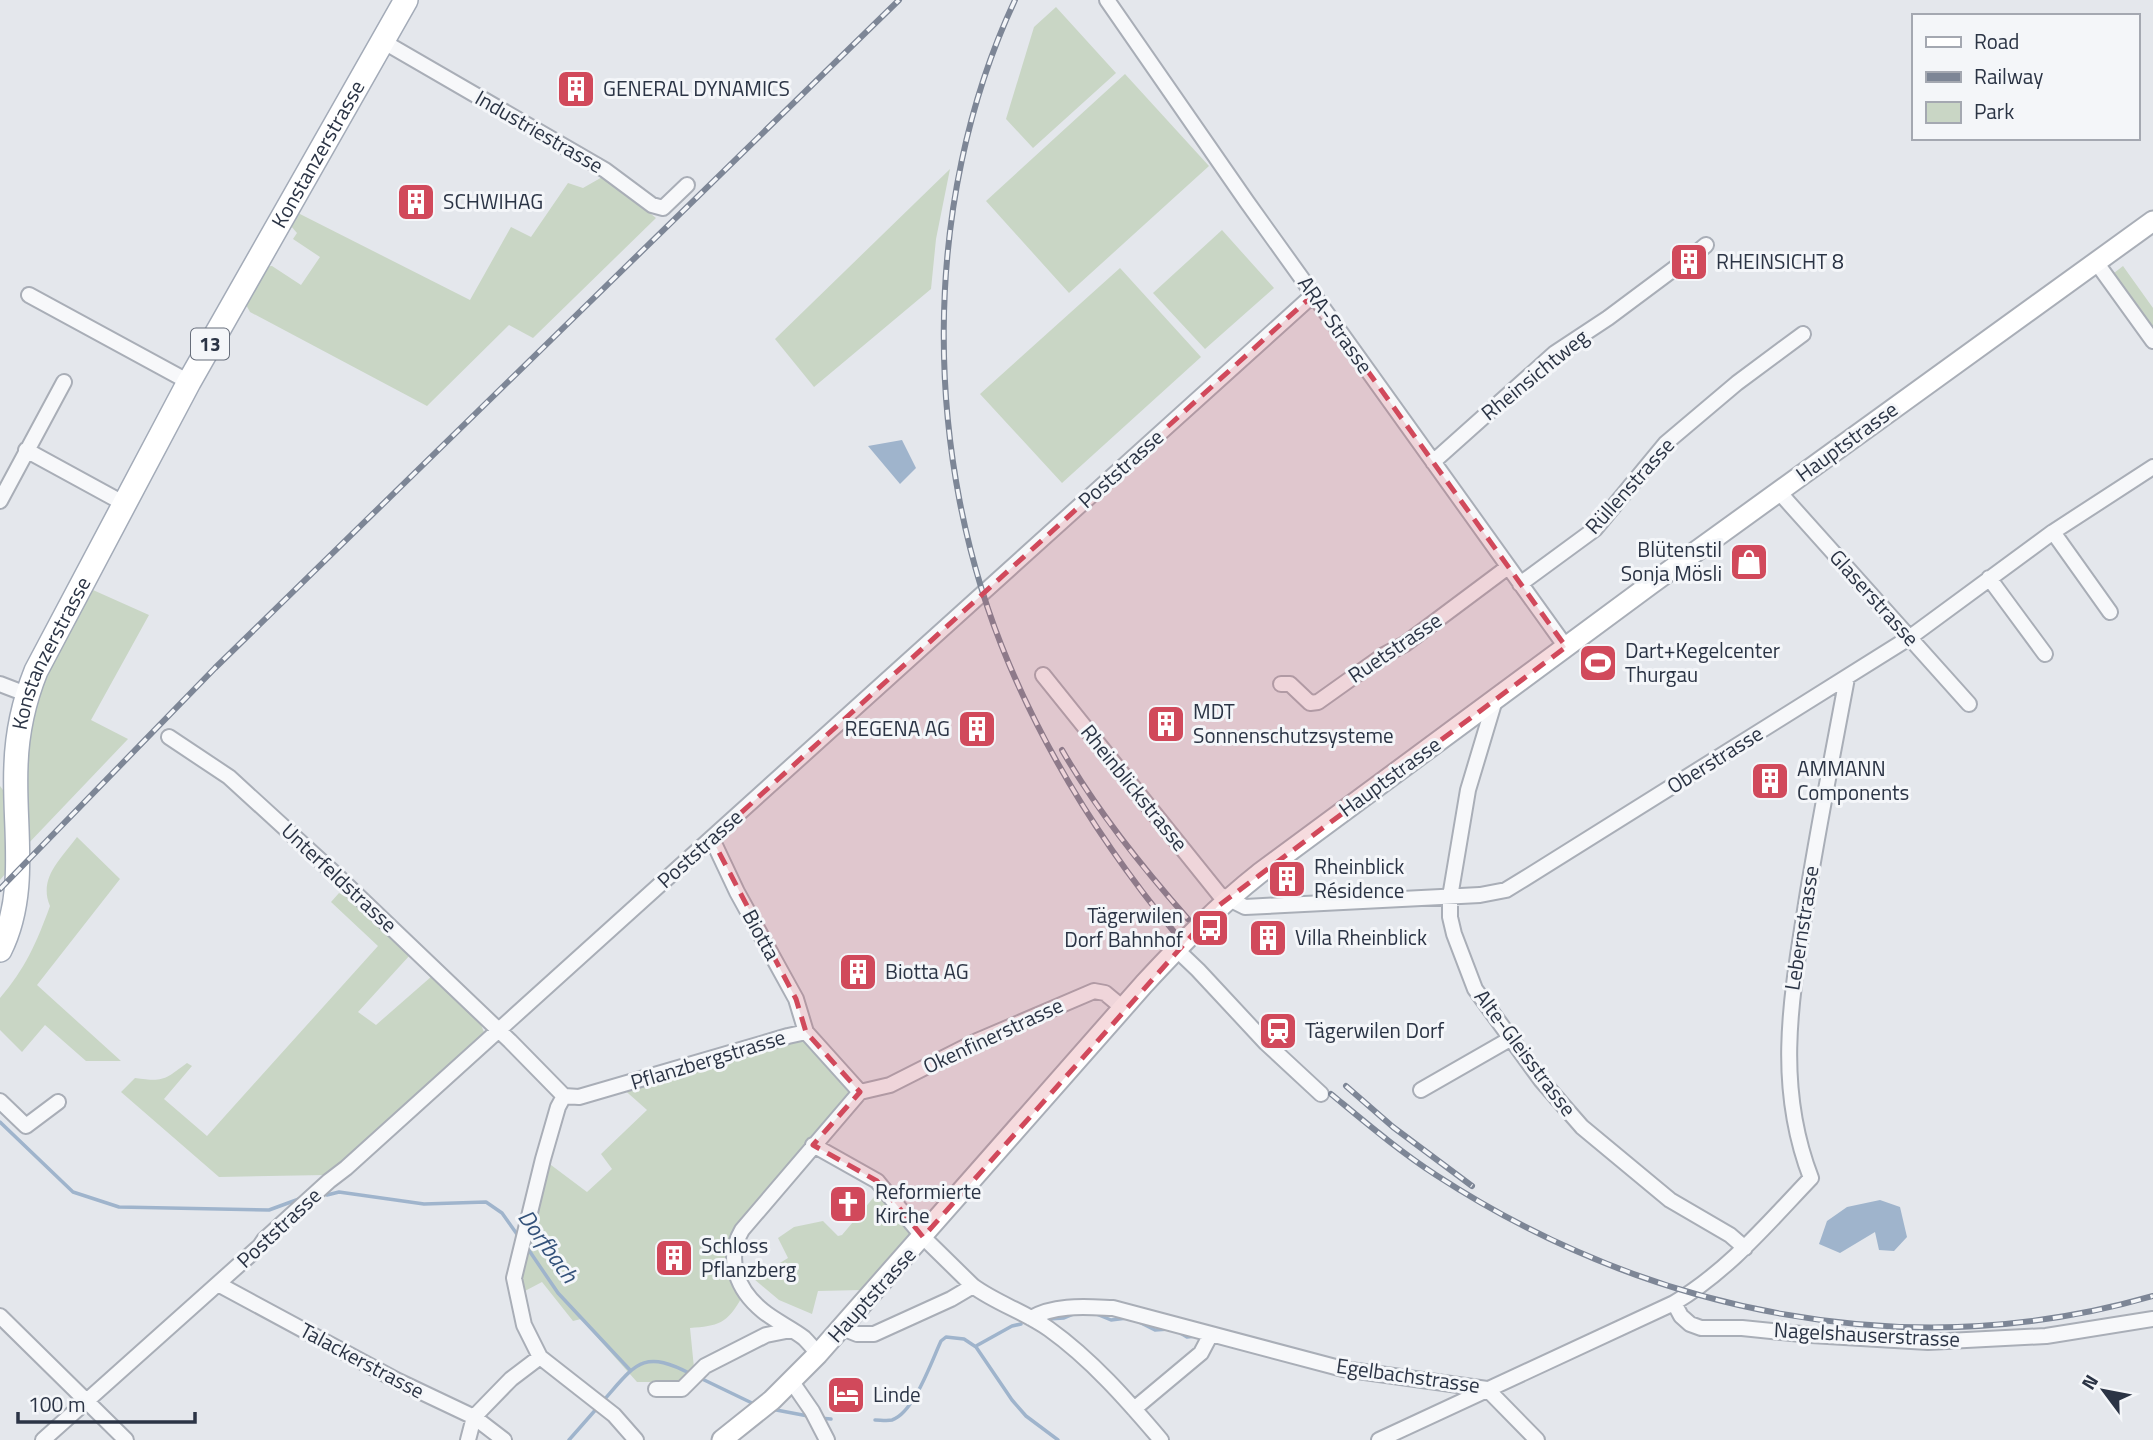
<svg xmlns="http://www.w3.org/2000/svg" width="2153" height="1440" viewBox="0 0 2153 1440" font-family="'Titillium Web',sans-serif">
<style>
.green{fill:#c9d6c5}
.water{fill:#9fb4cc}
.lines{fill:none;stroke-linecap:round;stroke-linejoin:round}
.stream{stroke:#9fb4cc;stroke-width:3.5}
.street-tunnel{stroke:#bfc3cb;stroke-width:14;stroke-dasharray:14 7;stroke-linecap:butt}
.street-casing{stroke:#a9aeb7;stroke-width:18}
.secondary-casing{stroke:#a9aeb7;stroke-width:23}
.primary-casing{stroke:#a3abb8;stroke-width:26}
.street{stroke:#f7f8fa;stroke-width:14}
.secondary{stroke:#fff;stroke-width:19}
.primary{stroke:#fff;stroke-width:23}
.rail-casing{stroke:#7d8696;stroke-width:6}
.rail{stroke:#f4f6f9;stroke-width:3.5;stroke-dasharray:10;stroke-linecap:butt}
.marked{fill:#d1495b;fill-opacity:0.2;stroke:#d1495b;stroke-width:5;stroke-dasharray:14 9;stroke-linejoin:round}
.labels{text-anchor:middle;stroke-width:6;stroke-linejoin:round;paint-order:stroke}
.shield{fill:#f4f6f9;stroke:#676e7b;stroke-width:2}
.shield-label{font-size:19px;font-weight:bold;fill:#2b3445}
.poi-label{font-size:21px;fill:#2b3445;stroke:#f4f6f9;text-anchor:start}
.street-label{font-size:21px;fill:#2b3445;stroke:#f4f6f9}
.water-label{font-size:23px;font-style:italic;fill:#34527a;stroke:#f4f6f9}
</style>
<rect width="100%" height="100%" fill="#e4e7ec"/>
<path class="green" d="M 1056,7 L 1116,73 L 1033,148 L 1006,119 L 1034,27 Z
M 1125,74 L 1209,166 L 1069,293 L 986,201 Z
M 950,169 L 936,239 L 931,289 L 814,387 L 775,339 Z
M 604,176 L 656,218 L 533,338 L 509,325 L 427,406 L 250,312 L 244,301 L 262,267 L 272,266 L 301,285 L 320,257 L 293,239 L 297,233 L 290,225 L 294,211 L 470,300 L 511,227 L 531,237 L 568,183 L 583,188 Z
M 1222,230 L 1274,288 L 1205,349 L 1153,293 Z
M 2123,266 L 2153,308 L 2153,327 L 2114,273 Z
M 1120,268 L 1201,357 L 1062,483 L 980,394 Z
M 93,590 L 149,615 L 91,720 L 128,739 L 26,846 L 27,751 L 36,693 Z
M 0,786 L 3,790 L 6,873 L 0,880 Z
M 77,837 L 120,879 L 37,985 L 121,1061 L 86,1061 L 45,1025 L 22,1052 L 0,1030 L 0,998 C 25,969 37,942 50,906 C 38,878 61,859 77,837 Z
M 339,893 L 354,901 L 410,955 L 358,1012 L 376,1025 L 432,976 L 479,1020 L 486,1037 L 326,1175 L 219,1177 L 121,1092 L 135,1078 C 164,1082 164,1080 187,1063 L 192,1066 L 164,1099 L 207,1136 L 378,946 L 331,902 Z
M 806,1032 L 860,1092 C 832,1121 733,1214 727,1247 C 724,1266 732,1283 742,1297 C 727,1324 718,1326 690,1328 L 694,1368 L 679,1382 L 637,1382 L 581,1319 L 573,1321 L 542,1282 L 523,1292 L 514,1278 L 543,1159 L 587,1192 L 612,1169 L 601,1154 L 647,1110 L 620,1086 Z
M 879,1191 L 914,1231 L 862,1290 L 818,1291 L 812,1314 L 779,1300 L 754,1279 L 788,1258 L 778,1238 L 794,1227 L 823,1221 L 838,1236 L 842,1235 Z"/>
<path class="water" d="M 902,440 L 916,468 L 900,484 L 868,446 Z
M 1880,1200 L 1900,1207 L 1907,1237 L 1894,1251 L 1879,1250 L 1875,1232 L 1840,1253 L 1819,1244 L 1827,1221 L 1847,1207 Z"/>
<g class="lines">
<path class="stream" d="M 0,1122 L 73,1192 L 119,1207 L 269,1210 L 299,1199
M 327,1195 L 339,1192 L 424,1204 L 486,1202 L 502,1213 L 519,1237
M 526,1246 L 558,1293 L 630,1370
M 1094,1313 L 1111,1320 L 1127,1318
M 1048,1319 L 1064,1318 L 1076,1313
M 1137,1321 L 1155,1330 L 1169,1329
M 1177,1331 L 1187,1337 L 1196,1336
M 976,1346 L 1012,1326 L 1021,1324
M 698,1377 L 754,1404
M 603,1401 C 635,1365 642,1348 691,1374
M 771,1409 L 808,1416
M 819,1418 L 831,1419
M 875,1420 C 880,1420 887,1421 892,1420 C 914,1413 932,1360 941,1341 L 946,1337 L 964,1339 L 976,1347 L 1012,1400 L 1026,1416 L 1058,1440
M 569,1440 L 598,1407"/>
<path class="street-tunnel" d="M 1675,268 L 1700,250"/>
<defs>
<path id="street" d="M 1107,0 L 1247,202 L 1566,647
M 384,42 L 605,170 L 652,205 L 663,208 L 687,185
M 1700,250 L 1706,245
M 2096,262 L 2153,341
M 29,295 L 189,382
M 26,450 L 123,503
M 1433,462 L 1555,353 L 1608,318 L 1675,268
M 1779,492 L 1969,704
M 0,501 L 64,382
M 2053,532 L 2110,612
M 1989,578 L 2045,654
M 1520,584 L 1595,529 L 1666,443 L 1737,383 L 1803,334
M 1043,675 L 1219,894 L 1245,907 L 1480,895 L 1506,890 L 1524,879 L 1909,638 L 2053,532 L 2153,467
M 0,684 L 26,694
M 1281,684 L 1290,684 L 1310,703 L 1318,702 L 1384,655 L 1405,644 L 1508,567
M 1495,700 L 1468,790 L 1450,897 L 1450,917 L 1454,934 L 1475,989 L 1541,1080 L 1582,1127 L 1670,1200 L 1730,1235 L 1745,1248
M 169,737 L 229,777 L 334,873 L 510,1041 L 564,1096 L 558,1107 L 543,1159 L 514,1278 L 524,1325 L 540,1357 L 614,1415 L 636,1440
M 712,839 L 737,892 L 796,999 L 806,1032
M 1176,949 L 1198,970 L 1266,1043 L 1321,1094
M 1421,1090 L 1510,1039
M 860,1092 L 890,1085 L 977,1041 L 1094,991 L 1105,993 L 1123,1008
M 564,1096 L 579,1097 L 788,1036 L 806,1032 L 860,1092
M 0,1101 L 26,1126 L 58,1102
M 813,1145 L 877,1181 L 923,1237 L 973,1286
M 218,1284 L 396,1380 L 474,1417 L 504,1440
M 1674,1303 L 1681,1316 L 1690,1324 L 1701,1328 L 1742,1328 L 1811,1335 L 1928,1342 L 2046,1336 L 2153,1319
M 0,1316 L 126,1440
M 1031,1318 C 1056,1304 1086,1307 1113,1308 L 1343,1369 L 1487,1389
M 842,1328 L 857,1334 L 874,1334 L 951,1299 L 973,1286 C 996,1303 1025,1312 1049,1329 C 1091,1359 1127,1400 1161,1440
M 818,1354 C 814,1349 809,1343 804,1338 C 791,1328 775,1321 763,1311 C 737,1290 725,1259 742,1230 L 860,1092
M 792,1382 L 812,1411 L 827,1440
M 656,1389 L 682,1389 L 705,1366 L 766,1335 L 791,1330
M 1487,1389 L 1537,1440
M 1134,1409 L 1201,1353 L 1211,1334
M 43,1440 L 260,1246 L 264,1240 L 329,1181 L 346,1168 L 1313,295
M 468,1440 L 474,1417 L 511,1379 L 540,1357
M 1379,1440 L 1674,1303 C 1728,1271 1768,1223 1811,1178 C 1775,1085 1791,999 1806,904 C 1818,828 1833,753 1847,678"/>
<path id="secondary" d="M 722,1440 L 772,1400 L 818,1354 L 1144,984 C 1181,944 1217,907 1260,873 L 1651,584 L 2153,221"/>
<g id="primary">
<path id="s1" d="M 0,950 C 29,892 13,826 16,765 C 17,732 24,701 36,671 L 189,382 L 406,0"/>
</g>
</defs>
<use href="#street" class="street-casing"/>
<use href="#secondary" class="secondary-casing"/>
<use href="#primary" class="primary-casing"/>
<use href="#street" class="street"/>
<use href="#secondary" class="secondary"/>
<use href="#primary" class="primary"/>
<defs>
<path id="rail" d="M 1015,0 C 920,203 922,459 1009,664 C 1050,761 1108,852 1175,933
M 1062,750 C 1097,811 1142,867 1188,919
M 0,889 L 215,668 L 899,0
M 1346,1086 L 1393,1127 L 1472,1186
M 1331,1094 C 1365,1122 1399,1151 1436,1175 C 1648,1313 1907,1367 2153,1296"/>
</defs>
<use href="#rail" class="rail-casing"/>
<use href="#rail" class="rail"/>
</g>
<path class="marked" d="M 1313,295 L 1566,647 L 1218,906 L 923,1237 L 877,1181 L 813,1145 L 860,1092 L 806,1032 L 796,999 L 712,839 Z"/>
<defs>
<symbol id="building-square" viewBox="-11 -11 22 22"><rect x="-9" y="-9" width="18" height="18" rx="4" fill="#d1495b" stroke="#f4f6f9"/><path d="M-4-6H4V6H1V3H-1V6H-4ZM-2.5-4.3h1.7v1.8h-1.7ZM.8-4.3h1.7v1.8H.8ZM-2.5-1h1.7V.8h-1.7ZM.8-1h1.7V.8H.8Z" fill="#fff"/></symbol>
<symbol id="shop-square" viewBox="-11 -11 22 22"><rect x="-9" y="-9" width="18" height="18" rx="4" fill="#d1495b" stroke="#f4f6f9"/><path d="M-5-2.5h2.3a2.7 3.5 0 0 1 5.4 0H5L5.5 6h-11ZM-1.5-2.5h3a1.5 2.3 0 0 0-3 0Z" fill="#fff"/></symbol>
<symbol id="stadium-square" viewBox="-11 -11 22 22"><rect x="-9" y="-9" width="18" height="18" rx="4" fill="#d1495b" stroke="#f4f6f9"/><path d="M0-5a6.5 5 0 1 0 0 10a6.5 5 0 1 0 0-10ZM-3.5-1.8h7v3.6h-7Z" fill="#fff"/></symbol>
<symbol id="bus-square" viewBox="-11 -11 22 22"><rect x="-9" y="-9" width="18" height="18" rx="4" fill="#d1495b" stroke="#f4f6f9"/><path d="M-5-6H5V4H4V6H2V4H-2V6H-4V4H-5ZM-3.5-4V0h7V-4ZM-3.5 1.2v1.5H-2V1.2ZM2 1.2v1.5H3.5V1.2Z" fill="#fff"/></symbol>
<symbol id="station-square" viewBox="-11 -11 22 22"><rect x="-9" y="-9" width="18" height="18" rx="4" fill="#d1495b" stroke="#f4f6f9"/><path d="M-3-6H3Q5-6 5-4V2Q5 4 3 4L4.5 6H3L1.5 4h-3L-3 6H-4.5L-3 4Q-5 4-5 2V-4Q-5-6-3-6ZM-3.5-4v3h7v-3ZM-3.5 1v1.5H-2V1ZM2 1v1.5H3.5V1Z" fill="#fff"/></symbol>
<symbol id="church-square" viewBox="-11 -11 22 22"><rect x="-9" y="-9" width="18" height="18" rx="4" fill="#d1495b" stroke="#f4f6f9"/><path d="M-1.2-6h2.4v3.5h3.3v2.4h-3.3V6h-2.4V-.1h-3.3v-2.4h3.3Z" fill="#fff"/></symbol>
<symbol id="hotel-square" viewBox="-11 -11 22 22"><rect x="-9" y="-9" width="18" height="18" rx="4" fill="#d1495b" stroke="#f4f6f9"/><path d="M-6-4.5h1.5V1H6V5H4.5V3h-9V5H-6ZM-4 0a1.8 1.8 0 1 1 3.6 0ZM.5 0V-2.5h3Q6-2.5 6 0Z" fill="#fff"/></symbol>
</defs>
<g fill-rule="evenodd">
<use href="#building-square" x="554" y="67" width="44" height="44"/>
<use href="#building-square" x="394" y="180" width="44" height="44"/>
<use href="#building-square" x="1667" y="240" width="44" height="44"/>
<use href="#shop-square" x="1727" y="540" width="44" height="44"/>
<use href="#stadium-square" x="1576" y="641" width="44" height="44"/>
<use href="#building-square" x="1144" y="702" width="44" height="44"/>
<use href="#building-square" x="955" y="707" width="44" height="44"/>
<use href="#building-square" x="1748" y="759" width="44" height="44"/>
<use href="#building-square" x="1265" y="857" width="44" height="44"/>
<use href="#bus-square" x="1188" y="906" width="44" height="44"/>
<use href="#building-square" x="1246" y="916" width="44" height="44"/>
<use href="#building-square" x="836" y="950" width="44" height="44"/>
<use href="#station-square" x="1256" y="1009" width="44" height="44"/>
<use href="#church-square" x="826" y="1182" width="44" height="44"/>
<use href="#building-square" x="652" y="1236" width="44" height="44"/>
<use href="#hotel-square" x="824" y="1373" width="44" height="44"/>
</g>
<g class="labels">
<rect class="shield" x="191" y="328.5" width="38" height="31" rx="5"/>
<g class="shield-label">
<text x="210" y="351">13</text>
</g>
<g class="poi-label">
<text x="603" y="96">GENERAL DYNAMICS</text>
<text x="443" y="209">SCHWIHAG</text>
<text x="1716" y="269">RHEINSICHT 8</text>
<text x="1722" y="557" text-anchor="end">Blütenstil<tspan x="1722" dy="24">Sonja Mösli</tspan></text>
<text x="1625" y="658">Dart+Kegelcenter<tspan x="1625" dy="24">Thurgau</tspan></text>
<text x="1193" y="719">MDT<tspan x="1193" dy="24">Sonnenschutzsysteme</tspan></text>
<text x="950" y="736" text-anchor="end">REGENA AG</text>
<text x="1797" y="776">AMMANN<tspan x="1797" dy="24">Components</tspan></text>
<text x="1314" y="874">Rheinblick<tspan x="1314" dy="24">Résidence</tspan></text>
<text x="1183" y="923" text-anchor="end">Tägerwilen<tspan x="1183" dy="24">Dorf Bahnhof</tspan></text>
<text x="1295" y="945">Villa Rheinblick</text>
<text x="885" y="979">Biotta AG</text>
<text x="1305" y="1038">Tägerwilen Dorf</text>
<text x="875" y="1199">Reformierte<tspan x="875" dy="24">Kirche</tspan></text>
<text x="701" y="1253">Schloss<tspan x="701" dy="24">Pflanzberg</tspan></text>
<text x="873" y="1402">Linde</text>
</g>
<g class="street-label">
<text transform="translate(539 132) rotate(30)" y="7">Industriestrasse</text>
<text dy="7" stroke="none"><textPath href="#s1" startOffset="873">Konstanzerstrasse</textPath></text>
<text transform="translate(1335 325) rotate(55)" y="7">ARA-Strasse</text>
<text transform="translate(1535 375) rotate(-39)" y="7">Rheinsichtweg</text>
<text transform="translate(1847 442) rotate(-36)" y="7">Hauptstrasse</text>
<text transform="translate(1121 469) rotate(-42)" y="7">Poststrasse</text>
<text transform="translate(1630 486) rotate(-48)" y="7">Rüllenstrasse</text>
<text transform="translate(1874 598) rotate(48)" y="7">Glaserstrasse</text>
<text transform="translate(1395 648) rotate(-34)" y="7">Ruetstrasse</text>
<text dy="7" stroke="none"><textPath href="#s1" startOffset="306">Konstanzerstrasse</textPath></text>
<text transform="translate(1715 760) rotate(-32)" y="7">Oberstrasse</text>
<text transform="translate(1390 777) rotate(-36)" y="7">Hauptstrasse</text>
<text transform="translate(1134 788) rotate(51)" y="7">Rheinblickstrasse</text>
<text transform="translate(700 849) rotate(-42)" y="7">Poststrasse</text>
<text transform="translate(339 878) rotate(43)" y="7">Unterfeldstrasse</text>
<text transform="translate(1802 928) rotate(-81)" y="7">Lebernstrasse</text>
<text transform="translate(761 935) rotate(61)" y="7">Biotta</text>
<text transform="translate(993 1036) rotate(-25)" y="7">Okenfinerstrasse</text>
<text transform="translate(1525 1053) rotate(53)" y="7">Alte-Gleisstrasse</text>
<text transform="translate(708 1060) rotate(-17)" y="7">Pflanzbergstrasse</text>
<text transform="translate(279 1228) rotate(-43)" y="7">Poststrasse</text>
<text transform="translate(872 1295) rotate(-48)" y="7">Hauptstrasse</text>
<text transform="translate(1867 1335) rotate(3)" y="7">Nagelshauserstrasse</text>
<text transform="translate(362 1361) rotate(28)" y="7">Talackerstrasse</text>
<text transform="translate(1408 1376) rotate(8)" y="7">Egelbachstrasse</text>
</g>
<g class="water-label">
<text transform="translate(548 1246) rotate(54)" y="8">Dorfbach</text>
</g>
</g>
<rect x="1912" y="14" width="228" height="126" fill="#f4f6f9" stroke="#a4a8b1" stroke-width="2"/>
<rect x="1926" y="37" width="35" height="10" fill="#ffffff" stroke="#a4a8b1" stroke-width="2"/>
<text x="1974" y="49" font-size="21" fill="#2b3445">Road</text>
<rect x="1926" y="72" width="35" height="10" fill="#7d8696" stroke="#a4a8b1" stroke-width="2"/>
<text x="1974" y="84" font-size="21" fill="#2b3445">Railway</text>
<rect x="1926" y="102" width="35" height="21" fill="#c9d6c5" stroke="#a4a8b1" stroke-width="2"/>
<text x="1974" y="119" font-size="21" fill="#2b3445">Park</text>
<g transform="translate(2104 1391) rotate(302)" stroke="#f4f6f9" stroke-width="5" paint-order="stroke">
<path d="M0-5L12 26L0 18L-12 26Z" fill="#2b3445"/>
<text y="-10" font-size="19" font-weight="bold" text-anchor="middle" fill="#2b3445">N</text>
</g>
<path d="M18 1412v10h177v-10" fill="none" stroke="#2b3445" stroke-width="3.5"/>
<text x="28" y="1412" font-size="21" fill="#2b3445" stroke="#f4f6f9" stroke-width="5" paint-order="stroke">100 m</text>
</svg>
